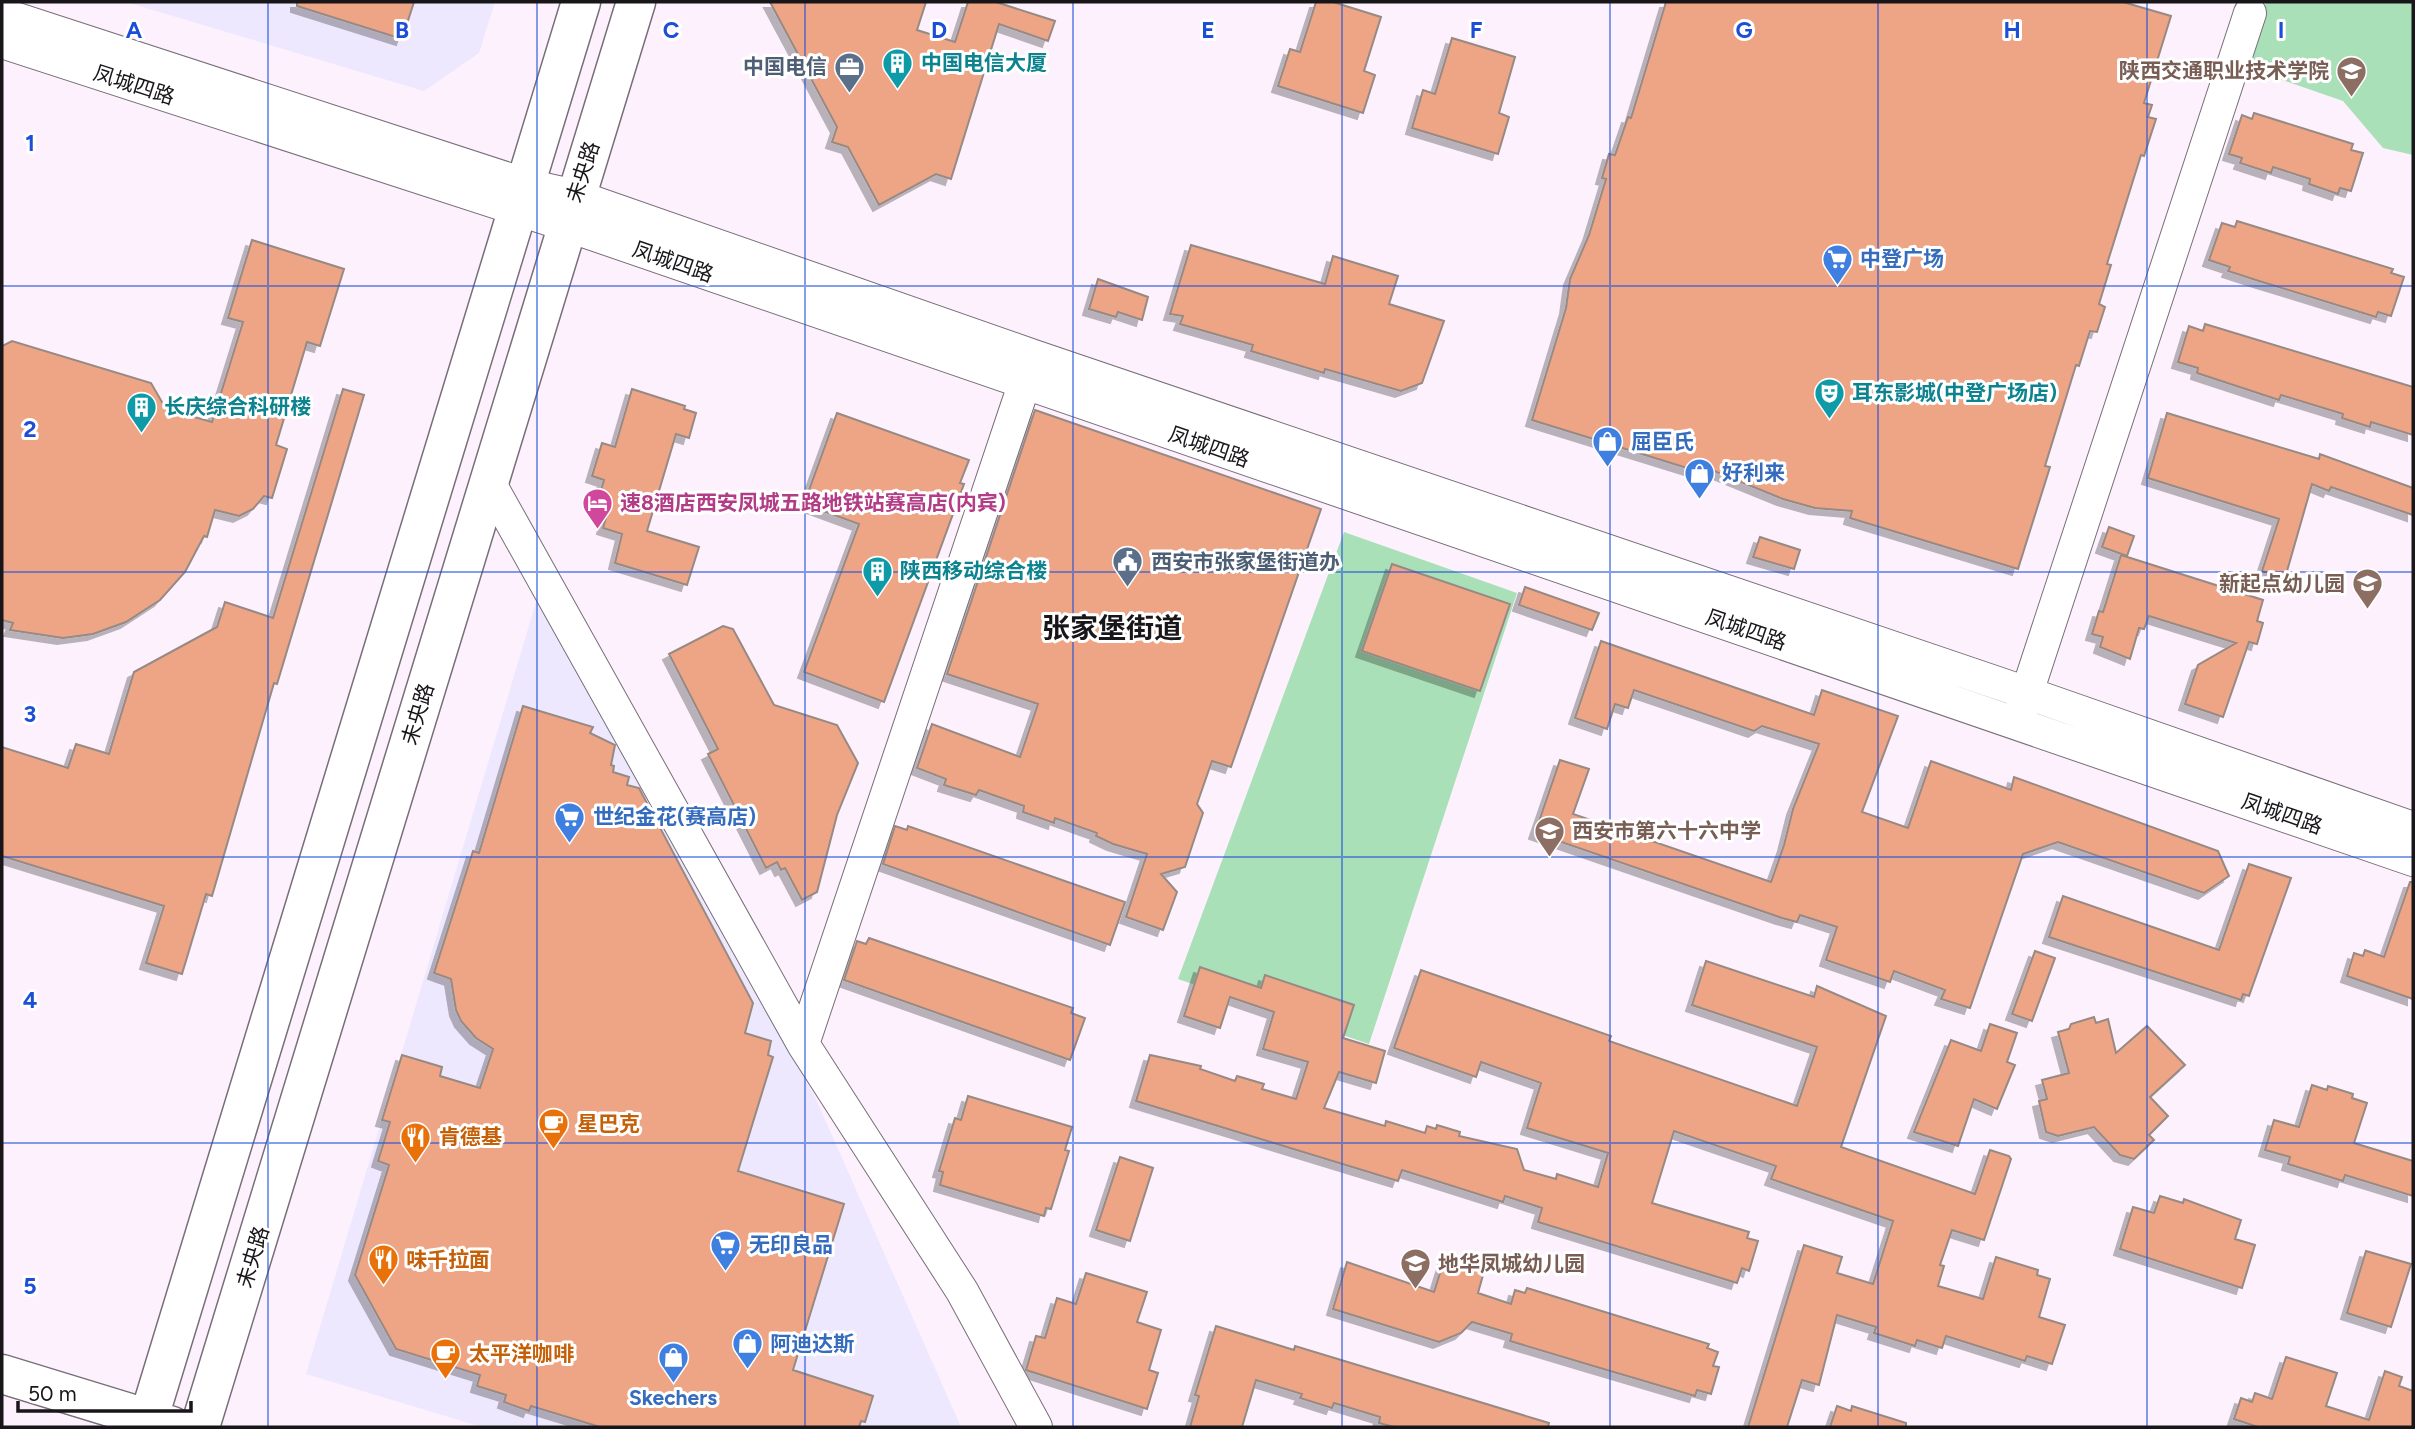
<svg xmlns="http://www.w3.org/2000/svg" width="2415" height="1429" viewBox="0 0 2415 1429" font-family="Figtree,'Noto Sans SC',sans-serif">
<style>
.commercial{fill:#ede8fe}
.green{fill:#aae0b8}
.building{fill:#eda586;stroke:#978983;stroke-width:2;filter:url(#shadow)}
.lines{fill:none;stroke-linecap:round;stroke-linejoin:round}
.minor-casing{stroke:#786e79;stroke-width:34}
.major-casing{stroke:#786e79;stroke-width:41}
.minor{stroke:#fff;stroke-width:32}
.major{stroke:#fff;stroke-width:38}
.grid{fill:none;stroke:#1d4ed8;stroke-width:2;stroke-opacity:0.55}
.labels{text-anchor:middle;stroke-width:6;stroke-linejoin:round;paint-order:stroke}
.culture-label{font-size:21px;font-weight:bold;fill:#0d838f;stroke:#fff;text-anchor:start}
.service-label{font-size:21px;font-weight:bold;fill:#4e5e75;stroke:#fff;text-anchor:end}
.education-label{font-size:21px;font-weight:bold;fill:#785e54;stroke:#fff;text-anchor:end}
.street-label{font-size:21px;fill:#19161a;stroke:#fff}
.shop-label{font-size:21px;font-weight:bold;fill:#366cbe;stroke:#fff;text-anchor:start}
.hotel-label{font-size:21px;font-weight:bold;fill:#b23c85;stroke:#fff;text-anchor:start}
.food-label{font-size:21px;font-weight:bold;fill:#c56008;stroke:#fff;text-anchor:start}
.district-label{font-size:28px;font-weight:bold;fill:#19161a;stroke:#fff}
.grid-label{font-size:23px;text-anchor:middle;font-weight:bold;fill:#1d4ed8;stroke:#fff;stroke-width:6;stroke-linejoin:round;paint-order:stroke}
</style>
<defs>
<filter id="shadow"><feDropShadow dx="-6" dy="6" stdDeviation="0" flood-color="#0004"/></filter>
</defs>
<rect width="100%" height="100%" fill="#fcf1fd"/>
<path class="commercial" d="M 126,2 L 495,2 L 479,53 L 424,91 Z
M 539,592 L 815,1097 L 961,1427 L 482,1427 L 306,1374 Z"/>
<path class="green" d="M 2266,2 L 2413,2 L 2413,155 L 2383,148 L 2343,101 L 2245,67 Z
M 1344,532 L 1517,593 L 1369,1044 L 1178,979 Z"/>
<path class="building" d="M 297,2 L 414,2 L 402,39 L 297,6 Z
M 770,2 L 926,2 L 917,30 L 955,42 L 968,2 L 996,2 L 1055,21 L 1048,41 L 999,24 L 951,179 L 936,174 L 879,205 L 848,147 L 832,142 L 837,127 Z
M 1316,2 L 1333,2 L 1381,17 L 1364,71 L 1375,75 L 1363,113 L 1278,86 L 1290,49 L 1300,52 Z
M 1666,2 L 2123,2 L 2171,16 L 2144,103 L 2152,105 L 2148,117 L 2156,119 L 2144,156 L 2141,155 L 2107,264 L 2111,265 L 2099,304 L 2105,307 L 2097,332 L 2090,331 L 2079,366 L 2076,365 L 2045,466 L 2050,467 L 2018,569 L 1850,518 L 1852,511 L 1815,508 L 1783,499 L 1702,466 L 1700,472 L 1532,420 L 1566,308 L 1570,279 L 1589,235 L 1606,179 L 1602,178 L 1609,154 L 1615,155 L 1628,117 L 1631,118 Z
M 1452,38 L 1515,57 L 1499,113 L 1509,117 L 1498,154 L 1412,128 L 1423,90 L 1435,94 Z
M 2254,113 L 2353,144 L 2351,150 L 2363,153 L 2351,191 L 2340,188 L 2338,194 L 2309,184 L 2310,179 L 2273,167 L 2271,173 L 2240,163 L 2242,158 L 2229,154 L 2242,115 L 2252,119 Z
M 2237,221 L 2393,269 L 2391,273 L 2404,277 L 2391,316 L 2378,312 L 2376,317 L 2259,281 L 2228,271 L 2230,267 L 2209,260 L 2222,223 L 2235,227 Z
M 252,240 L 344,269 L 320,346 L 307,342 L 276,445 L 287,449 L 272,498 L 264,496 L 253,509 L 239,516 L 215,510 L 207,537 L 204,536 L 185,572 L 160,600 L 126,622 L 93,634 L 63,638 L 10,630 L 13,623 L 2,620 L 2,346 L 12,341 L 151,383 L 166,409 L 212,422 L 243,322 L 228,318 Z
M 1191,245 L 1325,284 L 1333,256 L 1398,276 L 1389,304 L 1444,321 L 1422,383 L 1401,391 L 1325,369 L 1324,373 L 1251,351 L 1253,345 L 1180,324 L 1183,316 L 1170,314 Z
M 1098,279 L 1148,297 L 1142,320 L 1118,312 L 1116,317 L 1089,309 Z
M 2205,324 L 2413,387 L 2413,435 L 2371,422 L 2370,427 L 2342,418 L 2343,414 L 2281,395 L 2279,400 L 2197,373 L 2198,368 L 2178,362 L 2189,326 L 2203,331 Z
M 343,389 L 364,395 L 277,684 L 274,683 L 212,896 L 206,894 L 182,974 L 146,963 L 164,906 L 2,856 L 2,747 L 68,768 L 76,744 L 109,754 L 134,672 L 217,627 L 225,602 L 273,618 Z
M 632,389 L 685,406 L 684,409 L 696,413 L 689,438 L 676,434 L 647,531 L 699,547 L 687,585 L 615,563 L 622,534 L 603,528 L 611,500 L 599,497 L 604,480 L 592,476 L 602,443 L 615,447 Z
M 1035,410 L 1321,509 L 1231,767 L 1212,761 L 1197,804 L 1203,813 L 1185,867 L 1161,874 L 1177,892 L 1163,930 L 1126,917 L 1147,854 L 1113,844 L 1096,836 L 1097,833 L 1055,818 L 1054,823 L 1023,812 L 1024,806 L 979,790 L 976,795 L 944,785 L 946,779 L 917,768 L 932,724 L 1020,757 L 1038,704 L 947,674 Z
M 837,413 L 969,460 L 960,483 L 964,484 L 884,702 L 804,672 L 859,524 L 804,504 Z
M 2167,413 L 2319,459 L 2320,454 L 2413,488 L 2413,515 L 2331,487 L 2329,491 L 2312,484 L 2285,578 L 2262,571 L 2279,519 L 2148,478 Z
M 2109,527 L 2134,536 L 2127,556 L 2102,547 Z
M 1760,537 L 1800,550 L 1794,569 L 1753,557 Z
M 2121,555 L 2263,600 L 2257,621 L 2263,623 L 2257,644 L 2249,642 L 2223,717 L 2185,704 L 2198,665 L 2236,643 L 2149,616 L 2144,629 L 2139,628 L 2130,659 L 2100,647 L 2103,637 L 2092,634 L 2099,611 L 2103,612 Z
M 1392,564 L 1510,604 L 1480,691 L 1362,651 Z
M 1525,587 L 1599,613 L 1592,630 L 1519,605 Z
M 723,626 L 733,629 L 774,705 L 837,725 L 858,763 L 837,815 L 817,892 L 802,900 L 785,868 L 781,870 L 777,862 L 766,868 L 708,754 L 718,749 L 669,654 Z
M 1601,641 L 1814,715 L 1822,690 L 1898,716 L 1862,812 L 1908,828 L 1931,761 L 2011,790 L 2014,777 L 2218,851 L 2229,876 L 2204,893 L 2058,842 L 2023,854 L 1970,1008 L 1941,999 L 1945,990 L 1894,971 L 1890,982 L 1826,960 L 1837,927 L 1800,915 L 1797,922 L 1782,918 L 1535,833 L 1560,760 L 1589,769 L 1573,814 L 1771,882 L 1784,845 L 1793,809 L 1819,744 L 1762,726 L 1754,731 L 1634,690 L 1628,708 L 1615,704 L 1607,729 L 1575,718 Z
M 523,706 L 593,727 L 590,733 L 615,745 L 611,765 L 614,766 L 613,772 L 629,777 L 627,785 L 639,788 L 753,1003 L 745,1033 L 771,1041 L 768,1055 L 773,1057 L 738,1171 L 844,1204 L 793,1370 L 873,1396 L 865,1422 L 861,1421 L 859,1427 L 600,1427 L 531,1406 L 529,1411 L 504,1402 L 506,1395 L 477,1386 L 480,1375 L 396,1349 L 355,1275 L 389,1165 L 378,1161 L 390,1122 L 382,1120 L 402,1055 L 442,1067 L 440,1076 L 480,1088 L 493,1049 L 476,1038 L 461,1021 L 456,1010 L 451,979 L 434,973 L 473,851 L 479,853 Z
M 895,826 L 907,830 L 908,826 L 1125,902 L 1110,945 L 883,864 Z
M 2249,864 L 2291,878 L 2249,996 L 2243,994 L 2241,1000 L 2049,937 L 2063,896 L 2219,950 Z
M 2410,882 L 2413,882 L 2413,999 L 2347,976 L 2354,953 L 2363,956 L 2365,950 L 2384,957 Z
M 869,938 L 1073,1008 L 1071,1013 L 1085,1018 L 1070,1060 L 844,980 L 857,941 L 866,944 Z
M 2035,951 L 2055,958 L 2032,1021 L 2012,1014 Z
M 1706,961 L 1814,997 L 1817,986 L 1886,1016 L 1841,1147 L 1975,1194 L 1990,1150 L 2009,1156 L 2011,1159 L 1984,1240 L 1952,1230 L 1940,1265 L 1944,1266 L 1938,1286 L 1983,1299 L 1996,1257 L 2038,1270 L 2037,1275 L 2050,1279 L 2039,1317 L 2065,1325 L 2052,1364 L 2027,1356 L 2025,1361 L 1946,1336 L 1942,1348 L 1917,1340 L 1915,1346 L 1874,1333 L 1876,1327 L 1837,1315 L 1819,1385 L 1802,1380 L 1787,1427 L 1748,1427 L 1804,1245 L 1842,1257 L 1837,1273 L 1873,1284 L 1893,1221 L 1771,1179 L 1776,1166 L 1674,1131 L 1652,1203 L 1749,1232 L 1747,1238 L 1758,1241 L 1749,1271 L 1742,1268 L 1737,1283 L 1538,1222 L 1542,1208 L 1505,1196 L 1503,1202 L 1402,1170 L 1398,1181 L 1136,1101 L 1150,1055 L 1201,1066 L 1200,1069 L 1235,1081 L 1237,1076 L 1264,1084 L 1262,1089 L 1296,1099 L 1308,1062 L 1263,1049 L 1274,1012 L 1230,997 L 1220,1028 L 1184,1016 L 1200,967 L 1261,988 L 1265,975 L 1354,1005 L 1343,1038 L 1385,1051 L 1376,1083 L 1339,1072 L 1324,1108 L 1385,1126 L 1386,1121 L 1425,1133 L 1427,1126 L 1436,1129 L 1437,1125 L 1460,1132 L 1459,1136 L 1517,1149 L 1524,1170 L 1556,1179 L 1557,1174 L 1598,1187 L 1608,1153 L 1527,1128 L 1541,1083 L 1481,1062 L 1476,1077 L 1394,1048 L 1421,970 L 1611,1036 L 1609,1041 L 1797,1106 L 1817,1047 L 1692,1005 Z
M 2094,1017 L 2096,1023 L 2108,1019 L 2116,1053 L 2147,1026 L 2185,1065 L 2150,1097 L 2168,1116 L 2149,1135 L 2154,1140 L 2134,1159 L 2120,1155 L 2094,1127 L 2058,1136 L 2046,1132 L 2039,1101 L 2047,1099 L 2042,1080 L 2069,1073 L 2058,1032 L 2069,1029 L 2071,1024 Z
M 1990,1024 L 2017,1033 L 2007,1062 L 2015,1065 L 1997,1109 L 1974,1099 L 1958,1146 L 1914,1132 L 1951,1040 L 1981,1051 Z
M 2312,1085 L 2327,1090 L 2328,1086 L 2353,1094 L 2352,1098 L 2367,1103 L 2354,1143 L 2413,1161 L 2413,1196 L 2345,1175 L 2343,1181 L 2288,1164 L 2290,1157 L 2265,1150 L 2274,1120 L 2299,1127 Z
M 968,1096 L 1072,1127 L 1065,1150 L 1069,1151 L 1051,1209 L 1046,1208 L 1044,1216 L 940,1185 L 943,1172 L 939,1171 L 955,1118 L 961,1120 Z
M 1120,1157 L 1153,1168 L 1130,1241 L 1096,1230 Z
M 2160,1196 L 2183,1203 L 2184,1199 L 2241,1220 L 2235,1239 L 2255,1245 L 2242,1288 L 2120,1249 L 2133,1207 L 2154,1213 Z
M 2366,1251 L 2411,1264 L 2391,1327 L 2347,1313 Z
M 1445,1257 L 1485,1268 L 1478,1293 L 1511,1304 L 1515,1290 L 1525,1293 L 1527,1288 L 1709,1344 L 1707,1348 L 1718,1352 L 1713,1366 L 1719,1367 L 1711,1394 L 1697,1390 L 1695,1396 L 1590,1365 L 1510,1341 L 1512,1334 L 1472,1322 L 1461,1333 L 1439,1342 L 1333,1309 L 1347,1262 L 1434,1292 Z
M 1086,1273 L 1147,1292 L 1137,1322 L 1161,1330 L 1149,1370 L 1158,1373 L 1147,1409 L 1026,1370 L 1036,1336 L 1045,1338 L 1057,1298 L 1076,1304 Z
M 1216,1326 L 1294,1350 L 1295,1346 L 1549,1423 L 1548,1427 L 1394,1427 L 1379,1423 L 1380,1417 L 1334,1403 L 1332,1408 L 1300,1398 L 1302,1394 L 1256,1380 L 1242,1427 L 1190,1427 L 1199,1396 L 1195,1395 Z
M 2286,1357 L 2337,1373 L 2326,1406 L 2369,1420 L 2385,1371 L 2402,1377 L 2399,1386 L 2413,1391 L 2413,1427 L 2258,1427 L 2234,1419 L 2241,1398 L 2252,1402 L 2255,1393 L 2272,1399 Z
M 1837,1406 L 1851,1411 L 1852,1406 L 1906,1423 L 1906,1427 L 1830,1427 Z"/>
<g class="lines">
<defs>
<path id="minor" d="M 2,14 L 527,185 L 576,196 L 1034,356 L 2027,693 L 2413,828
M 2,42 L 566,225 L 2413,860
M 489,482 L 803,1044 L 962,1291 L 1036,1427
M 2020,714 L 2250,13
M 803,1044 L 1031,364"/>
<path id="major" d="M 2,1374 L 172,1426
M 146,1427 L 581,2
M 200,1427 L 636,2"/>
</defs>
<use href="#minor" class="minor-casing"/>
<use href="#major" class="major-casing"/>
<use href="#minor" class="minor"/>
<use href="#major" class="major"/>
</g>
<path class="grid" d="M 268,2 L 268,1427M 537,2 L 537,1427M 805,2 L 805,1427M 1073,2 L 1073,1427M 1342,2 L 1342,1427M 1610,2 L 1610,1427M 1878,2 L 1878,1427M 2147,2 L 2147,1427M 2,286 L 2413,286M 2,572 L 2413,572M 2,857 L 2413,857M 2,1143 L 2413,1143"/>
<defs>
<symbol id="building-pin" viewBox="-11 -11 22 30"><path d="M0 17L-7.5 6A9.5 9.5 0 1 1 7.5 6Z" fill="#0f9aa8" stroke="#fff"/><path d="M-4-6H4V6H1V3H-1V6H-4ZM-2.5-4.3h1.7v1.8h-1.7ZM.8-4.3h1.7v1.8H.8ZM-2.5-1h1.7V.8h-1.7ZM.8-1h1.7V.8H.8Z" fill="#fff"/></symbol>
<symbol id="office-pin" viewBox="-11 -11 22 30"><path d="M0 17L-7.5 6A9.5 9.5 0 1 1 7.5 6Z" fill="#5c6f8a" stroke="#fff"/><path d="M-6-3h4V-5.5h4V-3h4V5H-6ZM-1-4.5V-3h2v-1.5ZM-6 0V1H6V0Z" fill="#fff"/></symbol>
<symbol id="university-pin" viewBox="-11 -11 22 30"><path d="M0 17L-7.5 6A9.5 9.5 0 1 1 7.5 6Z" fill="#8d6e63" stroke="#fff"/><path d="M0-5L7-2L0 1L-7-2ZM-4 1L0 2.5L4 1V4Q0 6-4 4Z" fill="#fff"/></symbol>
<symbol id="supermarket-pin" viewBox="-11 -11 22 30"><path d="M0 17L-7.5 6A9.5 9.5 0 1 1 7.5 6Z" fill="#3f7fe0" stroke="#fff"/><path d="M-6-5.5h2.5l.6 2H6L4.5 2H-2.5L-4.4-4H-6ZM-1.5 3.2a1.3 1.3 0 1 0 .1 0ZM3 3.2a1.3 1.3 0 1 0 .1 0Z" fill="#fff"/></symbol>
<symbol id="theatre-pin" viewBox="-11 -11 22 30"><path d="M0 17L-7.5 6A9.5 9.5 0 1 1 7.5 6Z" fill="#0f9aa8" stroke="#fff"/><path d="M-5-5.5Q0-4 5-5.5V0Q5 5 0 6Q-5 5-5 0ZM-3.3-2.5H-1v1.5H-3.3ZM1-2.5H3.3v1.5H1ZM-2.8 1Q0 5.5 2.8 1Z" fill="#fff"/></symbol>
<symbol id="shop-pin" viewBox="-11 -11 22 30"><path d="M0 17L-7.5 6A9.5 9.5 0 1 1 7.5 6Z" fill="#3f7fe0" stroke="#fff"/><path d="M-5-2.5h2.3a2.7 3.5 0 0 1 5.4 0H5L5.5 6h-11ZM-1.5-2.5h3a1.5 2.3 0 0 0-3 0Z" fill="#fff"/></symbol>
<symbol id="hotel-pin" viewBox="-11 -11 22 30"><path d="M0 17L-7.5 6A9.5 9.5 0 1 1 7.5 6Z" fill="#d1479c" stroke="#fff"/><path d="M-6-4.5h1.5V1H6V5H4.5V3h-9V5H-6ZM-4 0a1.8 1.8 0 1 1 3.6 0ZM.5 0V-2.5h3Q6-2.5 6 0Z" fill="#fff"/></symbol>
<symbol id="civic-pin" viewBox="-11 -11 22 30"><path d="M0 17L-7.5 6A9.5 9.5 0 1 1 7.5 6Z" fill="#5c6f8a" stroke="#fff"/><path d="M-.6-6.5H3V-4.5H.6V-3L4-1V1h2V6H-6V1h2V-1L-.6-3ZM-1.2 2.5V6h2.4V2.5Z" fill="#fff"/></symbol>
<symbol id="school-pin" viewBox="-11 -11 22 30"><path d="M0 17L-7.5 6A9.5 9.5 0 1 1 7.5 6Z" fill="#8d6e63" stroke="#fff"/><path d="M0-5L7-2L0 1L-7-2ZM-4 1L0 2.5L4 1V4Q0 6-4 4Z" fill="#fff"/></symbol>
<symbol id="cafe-pin" viewBox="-11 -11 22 30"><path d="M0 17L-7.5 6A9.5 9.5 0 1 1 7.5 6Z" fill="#e8710a" stroke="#fff"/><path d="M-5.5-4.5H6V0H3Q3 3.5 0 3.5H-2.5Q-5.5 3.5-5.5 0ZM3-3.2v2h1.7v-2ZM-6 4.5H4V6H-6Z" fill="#fff"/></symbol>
<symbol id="restaurant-pin" viewBox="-11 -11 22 30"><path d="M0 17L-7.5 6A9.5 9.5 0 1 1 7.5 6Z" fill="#e8710a" stroke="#fff"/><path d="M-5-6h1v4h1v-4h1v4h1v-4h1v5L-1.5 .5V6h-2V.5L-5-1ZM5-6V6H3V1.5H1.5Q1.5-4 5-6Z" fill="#fff"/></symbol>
</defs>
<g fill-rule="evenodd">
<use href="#building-pin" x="880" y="46" width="35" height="47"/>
<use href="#office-pin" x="832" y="50" width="35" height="47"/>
<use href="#university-pin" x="2334" y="54" width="35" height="47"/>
<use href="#supermarket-pin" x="1820" y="242" width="35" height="47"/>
<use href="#theatre-pin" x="1812" y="376" width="35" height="47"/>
<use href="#building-pin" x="124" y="390" width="35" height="47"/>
<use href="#shop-pin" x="1590" y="424" width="35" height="47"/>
<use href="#shop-pin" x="1682" y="456" width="35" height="47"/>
<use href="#hotel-pin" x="580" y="486" width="35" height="47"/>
<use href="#civic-pin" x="1110" y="544" width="35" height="47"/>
<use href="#building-pin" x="860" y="554" width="35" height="47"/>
<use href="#school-pin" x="2350" y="566" width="35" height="47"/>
<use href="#supermarket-pin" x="552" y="800" width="35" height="47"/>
<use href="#school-pin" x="1532" y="814" width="35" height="47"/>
<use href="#cafe-pin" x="536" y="1106" width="35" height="47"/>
<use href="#restaurant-pin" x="398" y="1120" width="35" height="47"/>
<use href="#supermarket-pin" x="708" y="1228" width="35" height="47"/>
<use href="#restaurant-pin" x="366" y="1242" width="35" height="47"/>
<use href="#school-pin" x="1398" y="1246" width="35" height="47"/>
<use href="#shop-pin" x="730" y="1326" width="35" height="47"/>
<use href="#cafe-pin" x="428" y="1336" width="35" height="47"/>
<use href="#shop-pin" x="656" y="1340" width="35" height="47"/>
</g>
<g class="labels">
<g class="culture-label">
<text x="921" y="70">中国电信大厦</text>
<text x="1852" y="400">耳东影城(中登广场店)</text>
<text x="164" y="414">长庆综合科研楼</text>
<text x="900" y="578">陕西移动综合楼</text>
</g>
<g class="service-label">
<text x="827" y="74">中国电信</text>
<text x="1151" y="569" text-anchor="start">西安市张家堡街道办</text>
</g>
<g class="education-label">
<text x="2329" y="78">陕西交通职业技术学院</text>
<text x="2345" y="591">新起点幼儿园</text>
<text x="1572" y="838" text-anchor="start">西安市第六十六中学</text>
<text x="1438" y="1271" text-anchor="start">地华凤城幼儿园</text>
</g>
<g class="street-label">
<text transform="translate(134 85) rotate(18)" y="7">凤城四路</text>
<text transform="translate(583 172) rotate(-72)" y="7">未央路</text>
<text transform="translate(673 262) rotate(19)" y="7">凤城四路</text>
<text transform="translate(1209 447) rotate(19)" y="7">凤城四路</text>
<text transform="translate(1746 630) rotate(19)" y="7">凤城四路</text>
<text transform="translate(418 714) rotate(-73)" y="7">未央路</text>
<text transform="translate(2282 814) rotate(19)" y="7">凤城四路</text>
<text transform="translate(253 1257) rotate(-73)" y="7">未央路</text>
</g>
<g class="shop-label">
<text x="1860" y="266">中登广场</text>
<text x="1631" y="449">屈臣氏</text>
<text x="1722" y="480">好利来</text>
<text x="593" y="824">世纪金花(赛高店)</text>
<text x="749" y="1252">无印良品</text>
<text x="770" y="1351">阿迪达斯</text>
<text x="673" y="1405" text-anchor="middle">Skechers</text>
</g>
<g class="hotel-label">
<text x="620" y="510">速8酒店西安凤城五路地铁站赛高店(内宾)</text>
</g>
<g class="food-label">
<text x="577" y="1131">星巴克</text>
<text x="439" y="1144">肯德基</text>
<text x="406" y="1267">味千拉面</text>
<text x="469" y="1361">太平洋咖啡</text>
</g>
<g class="district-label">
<text x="1112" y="638">张家堡街道</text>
</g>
</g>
<g class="grid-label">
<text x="134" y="38">A</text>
<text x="402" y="38">B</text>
<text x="671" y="38">C</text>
<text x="939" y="38">D</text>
<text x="1208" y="38">E</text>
<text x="1476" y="38">F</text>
<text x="1744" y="38">G</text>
<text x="2012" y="38">H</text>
<text x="2281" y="38">I</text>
<text x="30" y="151">1</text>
<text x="30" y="437">2</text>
<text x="30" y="722">3</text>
<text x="30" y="1008">4</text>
<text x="30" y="1294">5</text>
</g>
<rect width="2415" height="1429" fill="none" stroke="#19161a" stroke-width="7"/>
<path d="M18 1401v10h173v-10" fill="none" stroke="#19161a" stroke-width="3.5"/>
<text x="28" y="1401" font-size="21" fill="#19161a" stroke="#ffffff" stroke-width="5" paint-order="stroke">50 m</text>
</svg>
